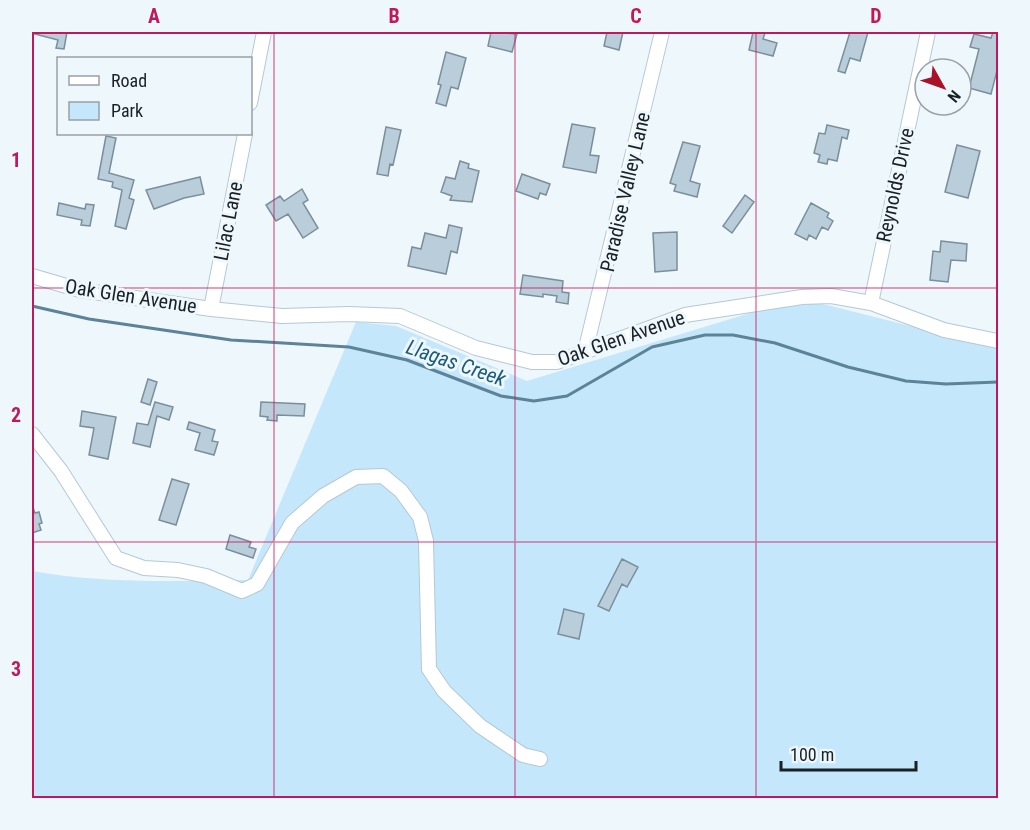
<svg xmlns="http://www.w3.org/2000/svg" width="1030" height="830" viewBox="0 0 1030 830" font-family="'Roboto Condensed',sans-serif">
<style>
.green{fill:#c4e7fb}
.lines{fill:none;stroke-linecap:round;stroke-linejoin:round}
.stream{stroke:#5c8397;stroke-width:3}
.building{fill:#b9ceda;stroke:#7b8f9b;stroke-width:1.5}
.minor-casing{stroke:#b4c9d5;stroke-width:16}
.minor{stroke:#fff;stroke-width:14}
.grid{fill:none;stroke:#c2185b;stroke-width:1.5;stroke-opacity:0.55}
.labels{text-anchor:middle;stroke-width:6;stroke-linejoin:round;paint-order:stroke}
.street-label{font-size:20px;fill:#192125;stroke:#eef7fc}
.water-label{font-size:21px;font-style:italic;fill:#1b5b78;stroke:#eef7fc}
.neatline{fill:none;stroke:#c2185b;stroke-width:2}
.grid-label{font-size:20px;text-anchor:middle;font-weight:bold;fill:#c2185b}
</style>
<rect width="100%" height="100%" fill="#eef7fc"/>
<path class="green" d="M 799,298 L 998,348 L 998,798 L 32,798 L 32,571 C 103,584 175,581 248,580 L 356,322 L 396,326 L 527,381 Z"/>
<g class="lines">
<path class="stream" d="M 32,306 L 89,319 L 231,340 L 349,347 L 407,360 L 501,396 L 534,401 L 567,396 L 652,347 L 705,335 L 733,335 L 775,343 L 848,367 L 906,381 L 946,384 L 998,382"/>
</g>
<path class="building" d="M 36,32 L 67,32 L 64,49 L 56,48 L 58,40 L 35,34 Z
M 491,32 L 517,34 L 512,52 L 488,46 Z
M 607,32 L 623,32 L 619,50 L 604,46 Z
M 753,32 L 765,33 L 763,39 L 777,43 L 773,56 L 749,50 Z
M 850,32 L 868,32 L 860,61 L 850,58 L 845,73 L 838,71 Z
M 993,32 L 999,32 L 999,63 L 991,94 L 969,88 L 979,49 L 970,47 L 974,34 L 991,38 Z
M 446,52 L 466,58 L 458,89 L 451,87 L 446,106 L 436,103 L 441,85 L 438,84 Z
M 572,124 L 595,128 L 590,155 L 599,156 L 596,173 L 563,167 Z
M 827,125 L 849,130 L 847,139 L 842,137 L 837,161 L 828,159 L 827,164 L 818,162 L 820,155 L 814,153 L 819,133 L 825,134 Z
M 386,127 L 401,130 L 393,165 L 390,164 L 388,176 L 377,174 Z
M 106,136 L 116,138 L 109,173 L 134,180 L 129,198 L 134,200 L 126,229 L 115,226 L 122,190 L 112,187 L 113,182 L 98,179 Z
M 683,142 L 700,146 L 690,181 L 700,184 L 697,197 L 674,191 L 676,185 L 670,183 Z
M 957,145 L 980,151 L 968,198 L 945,192 Z
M 460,161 L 469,164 L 468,168 L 479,171 L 472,202 L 450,200 L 452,196 L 441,192 L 446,177 L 455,179 Z
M 522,174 L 550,184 L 546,195 L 540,193 L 538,199 L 516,191 Z
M 200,177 L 204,194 L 184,198 L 154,209 L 146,190 Z
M 302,189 L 308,200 L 303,203 L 318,228 L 303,238 L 288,214 L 276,221 L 266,205 L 280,196 L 284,201 Z
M 745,195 L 754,202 L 732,233 L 723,226 Z
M 59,203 L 85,209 L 86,204 L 94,205 L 90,226 L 81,225 L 82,220 L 57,215 Z
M 811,203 L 829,213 L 827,217 L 833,221 L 828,230 L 822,227 L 816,239 L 809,235 L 807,240 L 795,234 Z
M 449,225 L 462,228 L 457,253 L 451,251 L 446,274 L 408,266 L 412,247 L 421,249 L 425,233 L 446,238 Z
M 677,232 L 677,270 L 655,272 L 653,233 Z
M 941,241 L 967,244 L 966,261 L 951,260 L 948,282 L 930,280 L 933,251 L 940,252 Z
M 523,275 L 563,281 L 562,292 L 569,293 L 568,304 L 556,302 L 557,296 L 543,294 L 543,297 L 520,294 Z
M 148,379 L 157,382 L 150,405 L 141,402 Z
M 155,402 L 173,407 L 169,420 L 157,416 L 150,447 L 133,443 L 137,423 L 148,425 Z
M 261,402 L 305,404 L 304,416 L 277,415 L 277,421 L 267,420 L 268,417 L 260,416 Z
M 82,411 L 116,417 L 108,459 L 89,455 L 94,428 L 80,426 Z
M 189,422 L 215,430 L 212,441 L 218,442 L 214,455 L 195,450 L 200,433 L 187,429 Z
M 172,479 L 189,484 L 176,525 L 159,520 Z
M 32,505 L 35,513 L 39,512 L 42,523 L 39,524 L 41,530 L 32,533 Z
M 230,535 L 251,542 L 249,547 L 256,549 L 253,558 L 226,549 Z
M 622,559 L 638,567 L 627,587 L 622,584 L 609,611 L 598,606 Z
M 564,609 L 584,614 L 579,639 L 558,634 Z"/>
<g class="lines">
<defs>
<path id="minor" d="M 250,103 L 264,32
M 32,276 L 80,290 L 211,309 L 282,316 L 349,314 L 400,316 L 476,348 L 532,362 L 557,362 L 685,315 L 802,297 L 831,296 L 871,303 L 944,330 L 998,341
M 871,303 L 928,32
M 211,309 L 245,134
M 585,352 L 662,32
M 32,434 L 61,471 L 116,558 L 144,568 L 178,570 L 206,576 L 242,591 L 257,584 L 292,523 L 323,496 L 356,477 L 383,476 L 401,491 L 420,517 L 426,541 L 429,669 L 444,691 L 480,726 L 523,755 L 540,759"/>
</defs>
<use href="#minor" class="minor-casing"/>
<use href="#minor" class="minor"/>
</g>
<path class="grid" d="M 274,32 L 274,798M 515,32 L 515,798M 756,32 L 756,798M 32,288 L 998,288M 32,542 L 998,542"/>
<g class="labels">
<g class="street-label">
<text transform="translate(895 185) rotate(-78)" y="7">Reynolds Drive</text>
<text transform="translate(625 192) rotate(-77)" y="7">Paradise Valley Lane</text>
<text transform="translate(228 221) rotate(-79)" y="7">Lilac Lane</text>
<text transform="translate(131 296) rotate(9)" y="7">Oak Glen Avenue</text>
<text transform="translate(621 338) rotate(-19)" y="7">Oak Glen Avenue</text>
</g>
<g class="water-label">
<text transform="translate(456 363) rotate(19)" y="7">Llagas Creek</text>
</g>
</g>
<rect width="1030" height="830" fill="none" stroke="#eef7fc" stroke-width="66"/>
<rect x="57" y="57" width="195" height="78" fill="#eef7fc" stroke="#99a1a6" stroke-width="1.5"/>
<rect x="69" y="76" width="30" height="9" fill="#ffffff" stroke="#99a1a6" stroke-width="1.5"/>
<text x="111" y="87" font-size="18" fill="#192125">Road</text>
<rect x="69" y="102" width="30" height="18" fill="#c4e7fb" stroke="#99a1a6" stroke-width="1.5"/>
<text x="111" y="117" font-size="18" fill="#192125">Park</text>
<g transform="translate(943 87) rotate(130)"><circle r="28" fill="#eef7fc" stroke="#99a1a6" stroke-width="1.5"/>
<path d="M0-4.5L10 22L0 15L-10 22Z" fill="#a91228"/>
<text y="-9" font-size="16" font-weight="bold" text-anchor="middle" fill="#192125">N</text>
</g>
<path d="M781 761v9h135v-9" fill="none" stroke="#192125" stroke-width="3"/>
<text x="790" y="761" font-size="18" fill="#192125" stroke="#eef7fc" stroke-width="4.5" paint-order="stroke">100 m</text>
<rect x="33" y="33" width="964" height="764" class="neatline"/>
<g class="grid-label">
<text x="154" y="23">A</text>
<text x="394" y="23">B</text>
<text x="636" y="23">C</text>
<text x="876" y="23">D</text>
<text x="16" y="167">1</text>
<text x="16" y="422">2</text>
<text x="16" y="676">3</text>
</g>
</svg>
